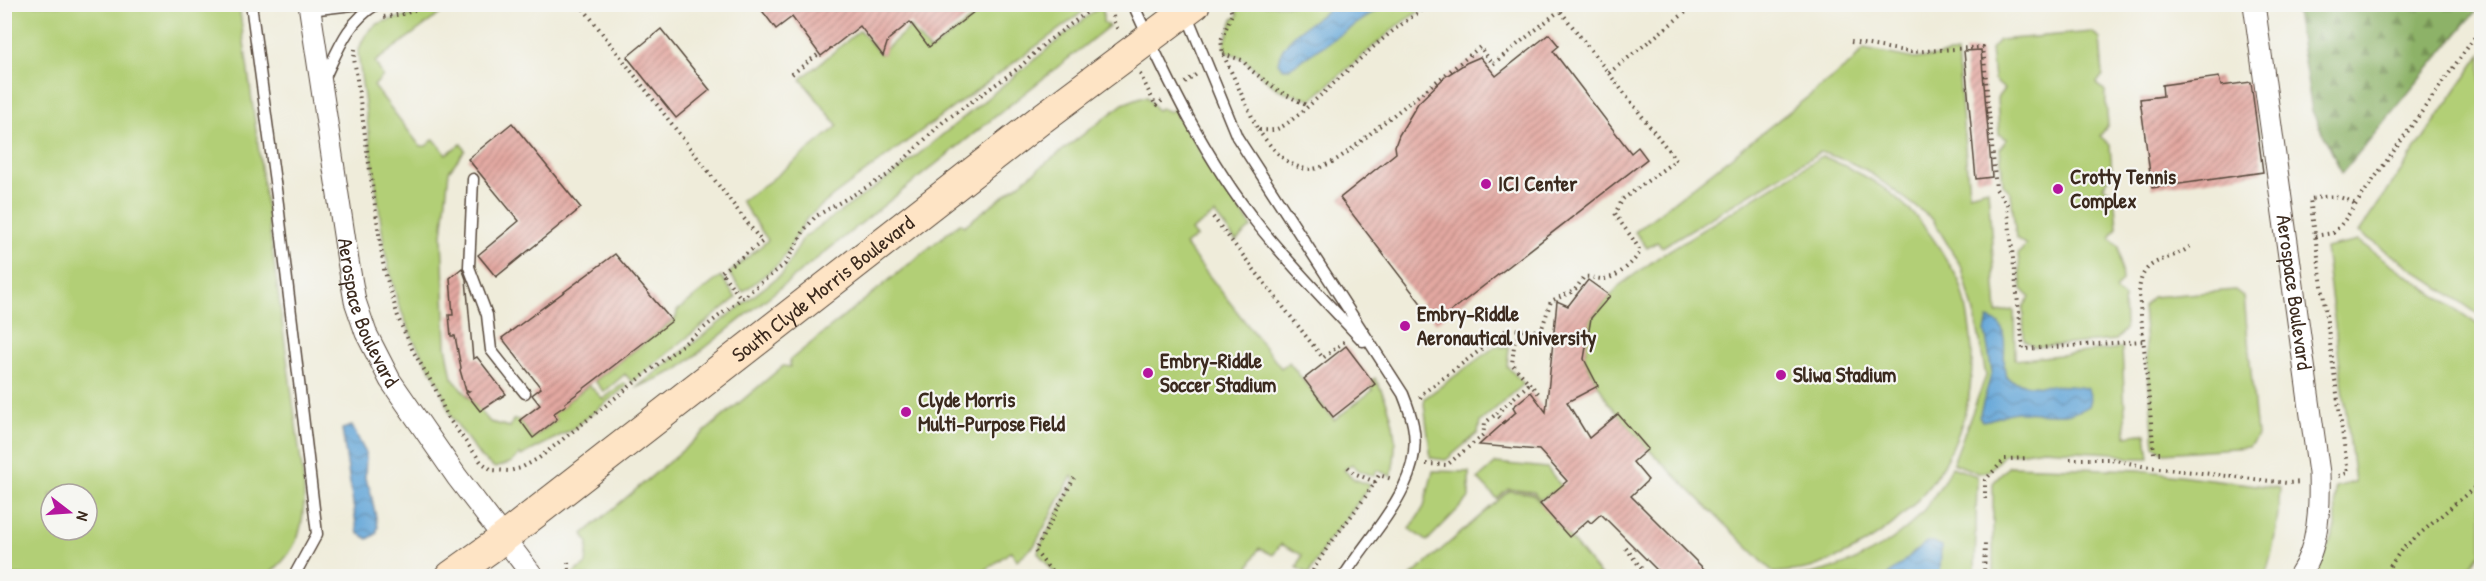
<svg xmlns="http://www.w3.org/2000/svg" width="2486" height="581" viewBox="0 0 2486 581" font-family="'Patrick Hand',sans-serif">
<style>
.grass{fill:#b2cf76;stroke:#767c4a;stroke-width:1.5;fill-rule:evenodd}
.forest{fill:url(#forest-firs);stroke:#646e42;stroke-width:1.5}
.water{fill:url(#water-waves);stroke:#50687b;stroke-width:1.5}
.building{fill:url(#building-hatch)}
.lines{fill:none;stroke-linecap:round;stroke-linejoin:round}
.lane-casing{stroke:#56473a;stroke-width:13}
.street-casing{stroke:#56473a;stroke-width:23}
.secondary-casing{stroke:#56473a;stroke-width:32}
.path{stroke:#56473a;stroke-width:4;stroke-dasharray:1.5 4.5;stroke-linecap:butt}
.lane{stroke:#fff;stroke-width:10}
.street{stroke:#fff;stroke-width:21}
.secondary{stroke:#fee4c5;stroke-width:30}
.poi-dot{fill:#b5179e;stroke:#f6f6f2;stroke-width:2}
.labels{text-anchor:middle;stroke-width:4.5;stroke-linejoin:round;paint-order:stroke}
.poi-label{font-size:21px;font-weight:bold;fill:#3b2a1e;stroke:#f6f6f2;text-anchor:start}
.street-label{font-size:21px;fill:#3b2a1e;stroke:#f6f6f2}
</style>
<defs>
<pattern id="forest-firs" width="22" height="20" patternUnits="userSpaceOnUse" patternTransform="scale(1.5)"><rect width="22" height="20" fill="#8db267"/><path d="M5 1l3.5 6h-7zM16 11l3.5 6h-7z" fill="#749154"/></pattern>
<pattern id="water-waves" width="16" height="10" patternUnits="userSpaceOnUse" patternTransform="scale(1.5)"><rect width="16" height="10" fill="#64a6d8"/><path d="M0 5q4-4 8 0t8 0" fill="none" stroke="#5487af"/></pattern>
<pattern id="building-hatch" width="6" height="6" patternUnits="userSpaceOnUse" patternTransform="scale(1.5)"><rect width="6" height="6" fill="#e3a8a1"/><path d="M-1 1l2-2M0 6l6-6M5 7l2-2" fill="none" stroke="#b98983"/></pattern>
</defs>
<rect width="100%" height="100%" fill="#f6f6f2"/>
<filter id="ink" filterUnits="userSpaceOnUse"><feTurbulence type="fractalNoise" baseFrequency=".0167" numOctaves="2"/><feDisplacementMap in="SourceGraphic" scale="12" xChannelSelector="R" yChannelSelector="G"/><feConvolveMatrix kernelMatrix="1 2 1 2 8 2 1 2 1" color-interpolation-filters="sRGB"/></filter>
<filter id="wash" filterUnits="userSpaceOnUse"><feTurbulence type="fractalNoise" baseFrequency=".008" numOctaves="4" result="noise"/><feDisplacementMap in="SourceGraphic" scale="24" xChannelSelector="R" yChannelSelector="G"/><feGaussianBlur stdDeviation="1.35" result="paint"/><feColorMatrix in="noise" values="0 0 0 0 0 0 0 0 0 0 0 0 0 0 0 0 0 1.4 0 .05"/><feComposite in="paint" operator="in"/></filter>
<g filter="url(#wash)">
<rect width="100%" height="100%" fill="#efecda"/>
<path class="grass" d="M 4,5 L 239,5 L 304,484 C 305,525 300,551 266,576 L 5,576 ZM 51,494 L 87,494 L 87,530 L 51,530 Z
M 436,5 L 452,5 L 375,62 L 383,76 L 374,86 L 420,146 L 426,146 L 434,139 L 446,154 L 461,144 L 465,150 L 449,171 L 442,235 L 446,346 L 452,378 L 490,422 L 510,427 L 513,420 L 520,420 L 533,438 L 557,420 L 544,402 L 546,399 L 556,412 L 566,405 L 557,391 L 566,403 L 589,385 L 603,399 L 624,383 L 627,386 L 571,430 L 521,456 L 520,454 L 512,462 L 495,468 L 481,458 L 451,416 L 438,382 L 414,341 L 398,303 L 385,252 L 358,53 C 371,6 404,27 436,5 Z
M 989,5 L 1092,5 L 833,196 L 807,218 L 780,263 L 743,292 L 729,273 L 768,240 L 741,201 L 770,181 L 838,126 L 801,79 L 860,30 L 880,54 L 910,27 L 930,51 Z
M 1240,5 L 1429,5 L 1397,26 L 1312,99 C 1300,96 1287,94 1276,88 C 1258,77 1249,55 1227,53 L 1224,45 L 1233,19 L 1238,16 L 1236,7 Z
M 1103,6 L 1103,22 L 1109,26 L 677,370 L 636,388 L 783,273 L 803,238 L 898,171 L 1093,12 Z
M 2092,32 L 2100,39 L 2103,75 L 2096,84 L 2105,91 L 2108,125 L 2100,136 L 2110,145 L 2112,175 L 2103,186 L 2114,194 L 2117,227 L 2110,238 L 2119,247 L 2122,281 L 2115,290 L 2124,298 L 2125,329 L 2116,340 L 2035,347 L 2024,340 L 2023,307 L 2030,297 L 2022,289 L 2018,254 L 2026,245 L 2016,238 L 2011,193 L 2003,184 L 2000,148 L 2007,139 L 1999,134 L 1997,98 L 2004,89 L 1994,80 L 1991,49 L 1999,40 Z
M 1864,49 L 1915,59 L 1957,53 L 1969,194 L 1988,189 L 1997,313 L 2014,310 L 2015,360 L 2122,348 L 2126,436 L 2146,433 L 2149,458 L 2130,458 L 2112,453 L 2043,449 L 2004,455 L 1988,472 L 1978,473 L 1953,463 L 1986,376 L 1977,325 L 1962,268 L 1933,220 L 1914,205 L 1866,170 L 1845,160 L 1820,152 L 1662,247 L 1657,242 L 1647,248 L 1635,232 L 1850,64 Z
M 2481,54 L 2482,316 L 2481,316 L 2359,232 Z
M 1141,97 L 1147,97 L 1157,110 L 1161,108 L 1170,112 L 1175,108 L 1180,113 L 1176,115 L 1178,119 L 1182,118 L 1205,160 L 1252,227 L 1236,241 L 1215,214 L 1191,231 L 1196,237 L 1185,245 L 1281,368 L 1289,362 L 1334,420 L 1373,390 L 1371,388 L 1375,384 L 1372,380 L 1375,378 C 1393,410 1400,440 1391,476 L 1377,470 L 1374,476 L 1358,470 L 1352,464 L 1344,470 L 1354,479 L 1370,485 L 1349,515 L 1327,542 L 1309,574 L 1297,568 L 1302,555 L 1281,544 L 1273,555 L 1259,548 L 1244,576 L 1057,576 L 1038,553 L 1039,548 L 1075,480 L 1072,476 L 1034,546 L 1017,560 L 1011,551 L 978,576 L 574,576 L 572,574 L 586,564 L 588,543 L 583,534 L 783,366 L 790,367 L 790,360 L 960,223 L 964,226 L 1123,104 Z
M 1822,156 C 1878,179 1911,201 1943,254 C 1948,263 1955,272 1959,281 C 1966,299 1969,320 1971,339 C 1981,445 1911,538 1810,568 C 1799,571 1785,571 1774,573 L 1648,449 L 1608,402 L 1584,359 L 1591,318 L 1620,285 L 1663,254 Z
M 2358,241 L 2481,327 L 2481,553 L 2460,576 L 2317,576 L 2336,525 L 2335,487 L 2355,482 L 2325,248 Z
M 721,276 L 736,298 L 632,382 L 625,374 L 604,392 L 595,381 L 676,318 L 677,311 Z
M 2235,290 L 2244,297 L 2257,436 L 2249,447 L 2164,453 L 2154,446 L 2143,307 L 2152,297 Z
M 1496,346 L 1509,348 L 1507,366 L 1524,384 L 1480,422 L 1478,433 L 1446,460 L 1431,458 L 1424,404 L 1425,398 Z
M 1496,463 L 1547,468 L 1562,487 L 1540,500 L 1534,492 L 1508,489 L 1497,499 L 1478,479 Z
M 2009,466 L 2139,470 L 2280,488 C 2278,519 2275,547 2265,576 L 1993,576 L 1993,483 Z
M 1952,467 L 1977,476 L 1975,576 L 1797,576 C 1837,571 1878,554 1909,526 C 1927,510 1940,487 1952,467 Z
M 1433,471 L 1469,472 L 1469,498 L 1427,541 L 1410,529 L 1424,507 Z
M 1509,491 L 1533,494 L 1601,576 L 1411,576 Z"/>
<path class="forest" d="M 2481,4 L 2481,5 L 2342,173 L 2312,111 L 2295,5 Z"/>
<path class="water" d="M 1335,5 L 1385,5 L 1290,68 L 1282,68 L 1278,63 C 1281,37 1316,20 1335,5 Z
M 1988,319 L 2000,324 C 2009,342 2001,358 2006,377 C 2032,393 2060,380 2088,389 L 2091,399 L 2089,406 C 2068,420 2043,412 2019,412 C 2006,412 1995,420 1982,421 L 1979,417 L 1992,372 L 1985,331 Z
M 352,426 L 366,454 L 365,479 L 370,489 L 378,527 L 376,534 L 368,539 L 358,533 L 356,524 L 342,429 Z
M 1926,542 L 1934,542 L 1941,546 L 1940,576 L 1887,576 Z"/>
<g id="blocks">
<path class="building" d="M 757,4 L 984,4 L 929,47 L 910,22 L 888,40 L 883,56 L 860,26 L 821,56 L 792,17 L 776,29 Z
M 661,29 L 710,90 L 676,118 L 627,57 Z
M 1549,34 L 1559,46 L 1553,51 L 1631,153 L 1638,147 L 1647,159 L 1436,323 L 1340,198 L 1396,153 L 1395,146 L 1399,135 L 1418,103 L 1446,76 L 1466,63 L 1480,57 L 1496,76 Z
M 1981,50 L 1992,177 L 1976,179 L 1964,51 Z
M 2219,77 L 2221,86 L 2251,82 L 2263,172 L 2152,188 L 2140,99 L 2163,96 L 2162,85 Z
M 512,123 L 581,208 L 496,277 L 478,255 L 519,221 L 468,159 Z
M 615,254 L 672,321 L 565,403 L 566,405 L 553,414 L 557,419 L 533,438 L 520,420 L 540,405 L 532,395 L 541,388 L 502,338 Z
M 462,268 L 466,279 L 473,359 L 477,357 L 506,394 L 480,411 L 466,393 L 469,391 L 466,391 L 460,370 L 461,368 L 455,336 L 451,336 L 449,315 L 453,315 L 450,278 Z
M 1588,280 L 1610,296 L 1591,318 L 1584,359 L 1598,386 L 1567,402 L 1589,438 L 1618,414 L 1648,449 L 1633,462 L 1648,480 L 1631,496 L 1711,576 L 1663,576 L 1601,514 L 1591,523 L 1588,520 L 1569,537 L 1540,504 L 1567,481 L 1539,450 L 1479,445 L 1516,412 L 1513,407 L 1531,392 L 1546,412 L 1557,301 L 1568,306 Z
M 1346,346 L 1375,384 L 1333,417 L 1304,379 Z"/>
</g>
</g>
<g filter="url(#ink)">
<use href="#blocks" fill-opacity="0" stroke="#56473a" stroke-width="1.5"/>
<g class="lines">
<defs>
<path id="lane" d="M 251,4 L 278,204 L 317,534 L 294,576
M 1133,4 C 1168,81 1206,160 1259,226 C 1291,266 1328,304 1363,341
M 310,10 L 361,4
M 1186,13 L 1237,137 L 1403,394 C 1407,404 1411,415 1413,425 C 1425,484 1371,532 1344,576
M 324,79 C 338,50 347,22 377,4
M 473,179 L 469,267 L 487,315 L 491,350 L 525,393"/>
<g id="street">
<path id="s1" d="M 309,4 L 348,261 L 355,301 L 366,333 L 390,380 L 457,477 L 533,576"/>
<path id="s2" d="M 2254,4 L 2319,473 C 2320,506 2319,547 2299,576"/>
</g>
<g id="secondary">
<path id="s3" d="M 451,576 L 493,546 L 1040,120 L 1195,4"/>
</g>
</defs>
<use href="#lane" class="lane-casing"/>
<use href="#street" class="street-casing"/>
<use href="#secondary" class="secondary-casing"/>
<path class="path" d="M 522,4 L 524,7
M 580,4 L 762,242 L 721,272 L 741,298
M 1111,4 L 1114,22 L 1119,32
M 1229,4 L 1232,14 L 1221,40 L 1223,54 L 1258,130 C 1264,130 1272,131 1277,129 C 1290,124 1310,104 1321,95 C 1356,63 1391,27 1433,4
M 384,17 L 407,13 L 428,4
M 1851,42 L 1911,52 L 1983,47 L 1996,189 L 2007,204 L 2023,349 L 2143,341
M 355,49 L 354,58 L 384,269 L 399,320 L 413,351 L 435,388 L 448,418 L 481,462 L 492,470 L 509,471 L 521,468 L 539,458 L 785,264 L 805,229 L 816,216 L 888,175 L 943,122 L 1020,67 L 1044,44 L 1098,4
M 1223,54 L 1242,60 L 1252,71 L 1279,91 L 1308,106
M 1609,73 L 1696,4
M 792,74 L 820,53
M 1140,74 L 1156,106 L 1164,99
M 1185,83 L 1198,73
M 1258,130 C 1272,148 1291,174 1317,168 C 1337,164 1362,140 1378,127 C 1412,101 1446,74 1480,47 L 1493,64 L 1559,11
M 1213,217 L 1323,358 L 1345,341
M 2315,236 L 2333,233 L 2341,225 L 2475,37
M 1520,331 L 1514,346 L 1512,364 L 1539,394
M 1420,398 L 1422,394 L 1508,329 L 1541,331 L 1551,301 L 1574,291 L 1584,277 C 1591,276 1596,279 1603,279 C 1616,279 1634,262 1640,252 C 1634,237 1622,227 1615,213 L 1623,199 L 1676,160 L 1555,4
M 1504,422 L 1496,414 L 1529,384
M 2160,453 L 2154,453 L 2139,294 C 2140,254 2168,265 2192,245
M 2070,459 L 2111,459 L 2142,466 L 2287,483 L 2302,482
M 1426,464 L 1447,465 L 1483,435 L 1485,423 L 1496,414
M 1348,467 L 1354,473 L 1375,482
M 2339,476 L 2348,473 L 2310,199 C 2328,196 2339,194 2355,204
M 1985,499 L 1985,480 L 2005,459 L 2028,458
M 1626,548 L 1647,576
M 568,562 L 570,576
M 1055,576 L 1035,551 L 1074,478
M 1310,576 C 1329,539 1359,511 1379,475 L 1392,479
M 1984,576 L 1985,542
M 2383,576 L 2402,549 L 2482,481"/>
<use href="#lane" class="lane"/>
<use href="#street" class="street"/>
<use href="#secondary" class="secondary"/>
</g>
</g>
<g class="poi-dot">
<circle cx="1486" cy="184" r="6"/>
<circle cx="2058" cy="189" r="6"/>
<circle cx="1405" cy="326" r="6"/>
<circle cx="1148" cy="373" r="6"/>
<circle cx="1781" cy="375" r="6"/>
<circle cx="906" cy="412" r="6"/>
</g>
<g class="labels">
<g class="poi-label">
<text x="2070" y="184">Crotty Tennis<tspan x="2070" dy="24">Complex</tspan></text>
<text x="1498" y="191">ICI Center</text>
<text x="1417" y="321">Embry-Riddle<tspan x="1417" dy="24">Aeronautical University</tspan></text>
<text x="1160" y="368">Embry-Riddle<tspan x="1160" dy="24">Soccer Stadium</tspan></text>
<text x="1793" y="382">Sliwa Stadium</text>
<text x="918" y="407">Clyde Morris<tspan x="918" dy="24">Multi-Purpose Field</tspan></text>
</g>
<g class="street-label">
<text dy="7" stroke="none"><textPath href="#s3" startOffset="470">South Clyde Morris Boulevard</textPath></text>
<text dy="7" stroke="none"><textPath href="#s2" startOffset="291">Aerospace Boulevard</textPath></text>
<text dy="7" stroke="none"><textPath href="#s1" startOffset="315">Aerospace Boulevard</textPath></text>
</g>
</g>
<rect width="2486" height="581" fill="none" stroke="#f6f6f2" stroke-width="24"/>
<g transform="translate(69 512) rotate(107)"><circle r="28" fill="#f6f6f2" stroke="#aba49d" stroke-width="1.5"/>
<path d="M0-4.5L10 22L0 15L-10 22Z" fill="#b5179e"/>
<text y="-9" font-size="16" font-weight="bold" text-anchor="middle" fill="#3b2a1e">N</text>
</g>
</svg>
